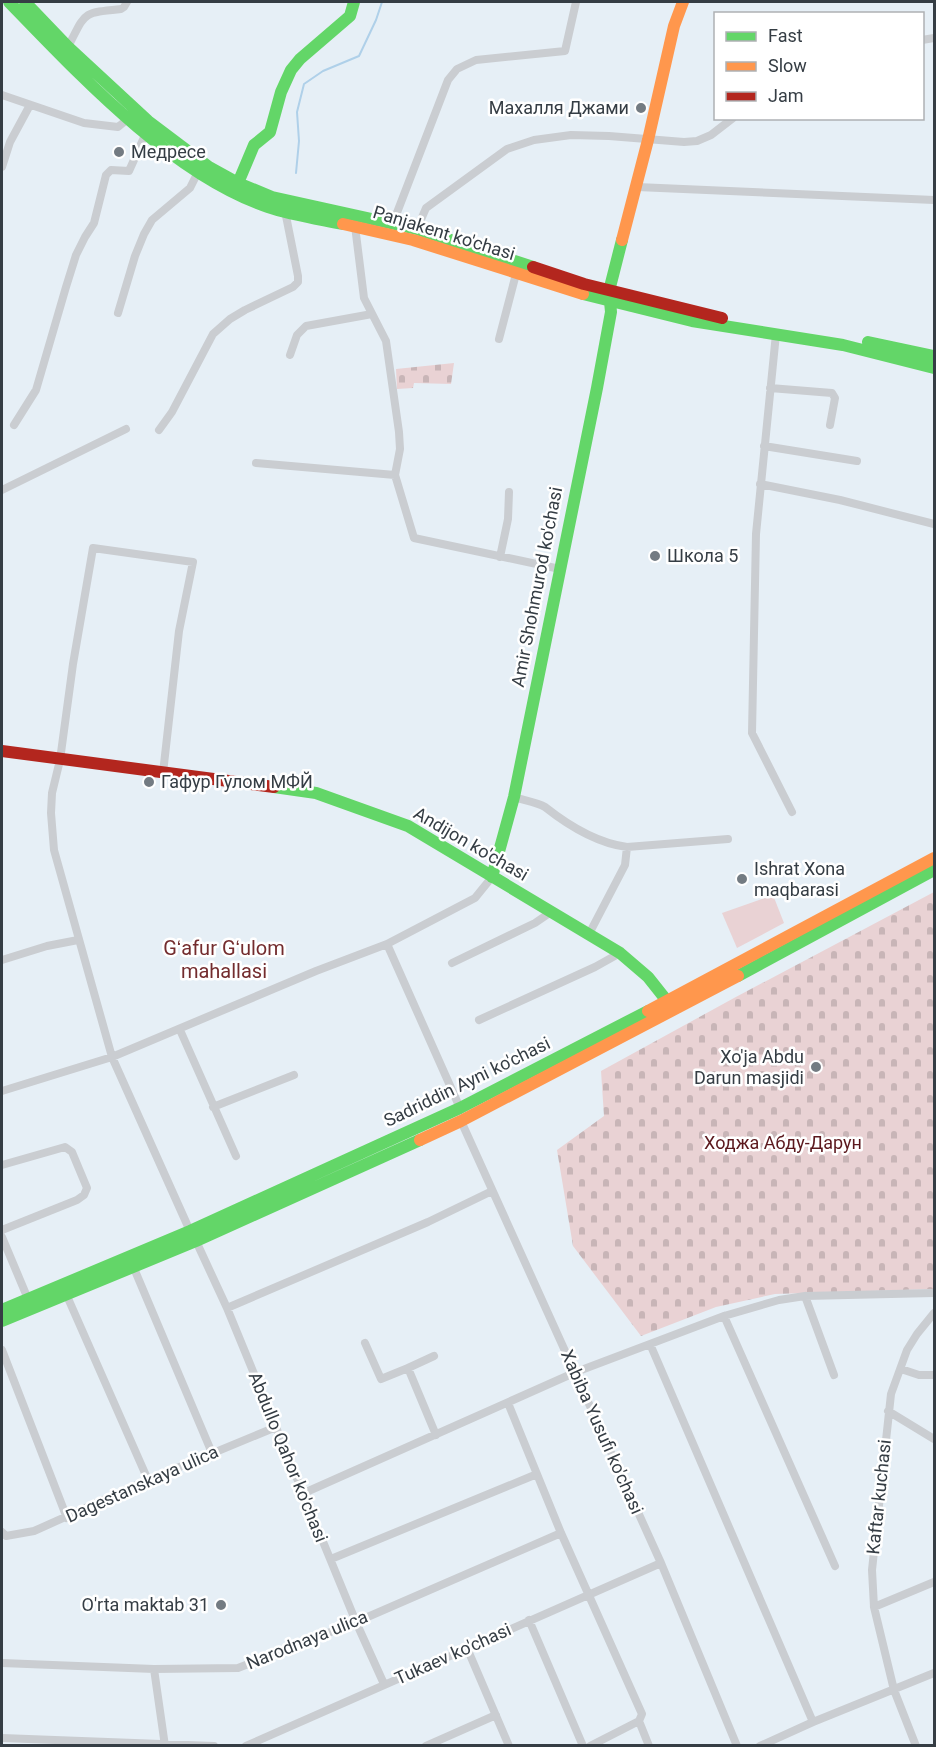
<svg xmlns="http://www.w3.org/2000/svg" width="936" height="1747" viewBox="0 0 936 1747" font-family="Roboto,sans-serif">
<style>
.cemetery{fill:url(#cemetery-stones)}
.park{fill:#e9d2d4}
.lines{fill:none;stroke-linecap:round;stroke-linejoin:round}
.stream{stroke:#afd0e9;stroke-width:2}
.street{stroke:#cacdd1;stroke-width:8}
.fast{stroke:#63d668;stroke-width:12}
.slow{stroke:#ff974d;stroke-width:12}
.jam{stroke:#b3261e;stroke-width:12}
.poi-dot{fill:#737b82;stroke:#fff;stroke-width:2}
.labels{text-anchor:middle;stroke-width:5;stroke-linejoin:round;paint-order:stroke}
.poi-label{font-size:18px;fill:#353d44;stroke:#fff;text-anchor:start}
.street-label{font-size:18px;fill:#353d44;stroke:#fff}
.park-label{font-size:18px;fill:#5b181d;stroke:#fff}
.neighbourhood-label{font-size:20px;fill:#732c2e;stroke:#fff}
</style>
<defs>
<pattern id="cemetery-stones" width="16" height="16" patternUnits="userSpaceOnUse" patternTransform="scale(1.5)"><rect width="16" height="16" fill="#e9d2d4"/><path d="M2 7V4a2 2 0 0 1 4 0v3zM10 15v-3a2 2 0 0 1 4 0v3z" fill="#c8b5b7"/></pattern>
</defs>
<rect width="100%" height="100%" fill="#e6eff6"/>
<path class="cemetery" d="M 454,363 L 451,384 L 414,383 L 413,388 L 397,389 L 396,369 Z
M 934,892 L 934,1289 L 775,1294 L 716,1307 L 641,1336 L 573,1246 L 557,1150 L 604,1116 L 601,1071 L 734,998 Z"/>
<path class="park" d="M 773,895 L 784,923 L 737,948 L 722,913 Z"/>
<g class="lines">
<path class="stream" d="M 296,173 L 299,141 L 297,112 L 304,84 L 323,71 L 359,56 L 376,20 L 382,2"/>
<path class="street" d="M 922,40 L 934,38
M 68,47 C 86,12 81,13 121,9 L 124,7 L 127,2
M 2,95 L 84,123 L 118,127 L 129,118
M 2,167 L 10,142 L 30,105
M 637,187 L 934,200
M 393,223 L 448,80 L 457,69 L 476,60 L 565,51 L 576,2
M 355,226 L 364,298 L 386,341 L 399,432 L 400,449 L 395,475 L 414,538 L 560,569
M 417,229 L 426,208 L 507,149 L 534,140 L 571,135 L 609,136 L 684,142 L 697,141 L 711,135 L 733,118
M 118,313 L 135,256 L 144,234 L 152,220 L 190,188 L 198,172
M 776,334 L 756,534 L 752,733 L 792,812
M 499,339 L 516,274
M 290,355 L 297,335 L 306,326 L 372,314
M 770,388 L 832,393 L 835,398 L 830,425
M 14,425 L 36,390 L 66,287 L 76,255 L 85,237 L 94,223 L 106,175 L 111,170 L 129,171 L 146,133
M 159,430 L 172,412 L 213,334 L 230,319 L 245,310 L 293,287 L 298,282 L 298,276 L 285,211
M 764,446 L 857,461
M 256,463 L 395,475
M 760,484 L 840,500 L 934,524
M 2,490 L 126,429
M 500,557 L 508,519 L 509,492
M 163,773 L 179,631 L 193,562 L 93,548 L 73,664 L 60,760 L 52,793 L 51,813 L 54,850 L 112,1057 L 190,1231 L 196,1241 L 227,1308 L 356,1622 L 384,1684
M 514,797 C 522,800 537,802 545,807 C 569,826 596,843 627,847 L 728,839
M 589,934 L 625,865 L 627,847
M 387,944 L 460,1108
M 2,960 L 47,946 L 78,940
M 452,963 L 535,923 L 551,912
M 479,1020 L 595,967 L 620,953
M 180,1030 L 236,1156
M 2,1091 L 112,1057 L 316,971 L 387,944 L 475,898 L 492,877
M 213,1107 L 294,1075
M 461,1121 L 661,1563 L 737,1746
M 2,1165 L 65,1147 L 72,1152 L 87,1188 L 84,1195 L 77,1200 L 2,1230
M 2,1237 L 28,1299
M 133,1266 L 212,1453
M 67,1296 L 148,1480
M 805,1296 L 834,1375
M 227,1308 L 428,1222 L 492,1191
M 724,1316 L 835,1566
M 365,1343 L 381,1379 L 408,1368 L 436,1435
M 650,1344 L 813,1722
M 2,1350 L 67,1518
M 408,1368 L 434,1356
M 901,1369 L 919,1375 L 934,1375
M 508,1403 L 561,1533 L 642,1714 L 639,1721 L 649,1746
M 888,1411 L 934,1439
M 304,1493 L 576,1372 L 724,1316 L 779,1300 L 805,1296 L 934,1293
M 2,1532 L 6,1536 L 34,1531 L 148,1480 L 276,1427
M 331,1559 L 537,1474
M 874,1607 L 934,1582
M 529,1620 L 583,1746
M 467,1648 L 509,1746
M 2,1663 L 154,1669 L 238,1668 L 356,1622 L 561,1533
M 154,1669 L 165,1746
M 2,1738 L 214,1746
M 246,1746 L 661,1563
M 426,1746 L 496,1715
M 590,1746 L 639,1721
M 760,1746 L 813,1722 L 934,1673
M 916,1746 L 894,1690 L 874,1607 L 872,1570 L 891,1394 L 907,1350 L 917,1334 L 934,1313"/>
<path class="fast" d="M 9,2 C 79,74 171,174 268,207 C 292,215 319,219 343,224
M 25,2 L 68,47 L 148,121 L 209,167 L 238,183 L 272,197 L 417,229 L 533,267
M 238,183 L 254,145 L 270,132 L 281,92 L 291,70 L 300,59 L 350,16 L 354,2
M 583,294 L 692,321 L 843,345 L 934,368
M 868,342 L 934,356
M 274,787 L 316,793 L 408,826 L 620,953 L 648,977 L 671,1006
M 492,877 L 514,797 L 597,388 L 611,312 L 609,291 L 622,240
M 738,976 L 934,870
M 2,1310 L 190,1231 L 460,1108 L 648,1011
M 2,1321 L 196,1241 L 420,1140"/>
<path class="slow" d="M 343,224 L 413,240 L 583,294
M 622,240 L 648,140 L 674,26 L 683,2
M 648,1011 L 934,858
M 420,1140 L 461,1121 L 738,976"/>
<path class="jam" d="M 533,267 L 584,284 L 722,318
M 2,751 L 274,787"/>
</g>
<g class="poi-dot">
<circle cx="641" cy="108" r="6"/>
<circle cx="119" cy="152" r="6"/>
<circle cx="655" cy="556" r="6"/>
<circle cx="149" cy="782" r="6"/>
<circle cx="742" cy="879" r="6"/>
<circle cx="816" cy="1067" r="6"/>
<circle cx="221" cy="1605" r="6"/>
</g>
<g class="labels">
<g class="poi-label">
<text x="629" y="114" text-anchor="end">Махалля Джами</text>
<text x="131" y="158">Медресе</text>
<text x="667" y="562">Школа 5</text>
<text x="161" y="788">Гафур Гулом МФЙ</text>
<text x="754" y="875">Ishrat Хоnа<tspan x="754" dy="21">mаqbаrasi</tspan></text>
<text x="804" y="1063" text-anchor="end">Xo'ja Abdu<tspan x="804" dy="21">Darun masjidi</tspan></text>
<text x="209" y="1611" text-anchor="end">O'rta maktab 31</text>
</g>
<g class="street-label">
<text transform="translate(444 233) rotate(17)" y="6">Panjakent ko'chasi</text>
<text transform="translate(537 587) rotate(-79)" y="6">Amir Shohmurod ko'chasi</text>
<text transform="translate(471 844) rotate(30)" y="6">Andijon ko'chasi</text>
<text transform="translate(467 1082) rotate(-26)" y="6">Sadriddin Ayni ko'chasi</text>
<text transform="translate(602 1432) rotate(66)" y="6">Xabiba Yusufi ko'chasi</text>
<text transform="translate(288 1457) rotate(68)" y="6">Abdullo Qahor ko'chasi</text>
<text transform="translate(142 1484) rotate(-24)" y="6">Dagestanskaya ulica</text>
<text transform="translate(879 1497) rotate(-84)" y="6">Kaftar kuchasi</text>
<text transform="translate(307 1640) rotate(-22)" y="6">Narodnaya ulica</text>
<text transform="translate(453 1654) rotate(-24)" y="6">Tukaev ko'chasi</text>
</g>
<g class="park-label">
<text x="783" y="1149">Ходжа Абду-Дарун</text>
</g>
<g class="neighbourhood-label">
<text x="224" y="955">Gʻafur Gʻulom<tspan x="224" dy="23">mahallasi</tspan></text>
</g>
</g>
<rect width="936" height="1747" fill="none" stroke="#353d44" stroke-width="6"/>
<rect x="714" y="12" width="210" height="108" fill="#ffffff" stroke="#aeb1b4" stroke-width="1.5"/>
<rect x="726" y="32" width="30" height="9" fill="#63d668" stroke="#aeb1b4" stroke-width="1.5"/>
<text x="768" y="42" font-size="18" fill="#353d44">Fast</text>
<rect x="726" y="62" width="30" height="9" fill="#ff974d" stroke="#aeb1b4" stroke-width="1.5"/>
<text x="768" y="72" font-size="18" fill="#353d44">Slow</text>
<rect x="726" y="92" width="30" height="9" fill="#b3261e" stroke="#aeb1b4" stroke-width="1.5"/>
<text x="768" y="102" font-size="18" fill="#353d44">Jam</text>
</svg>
